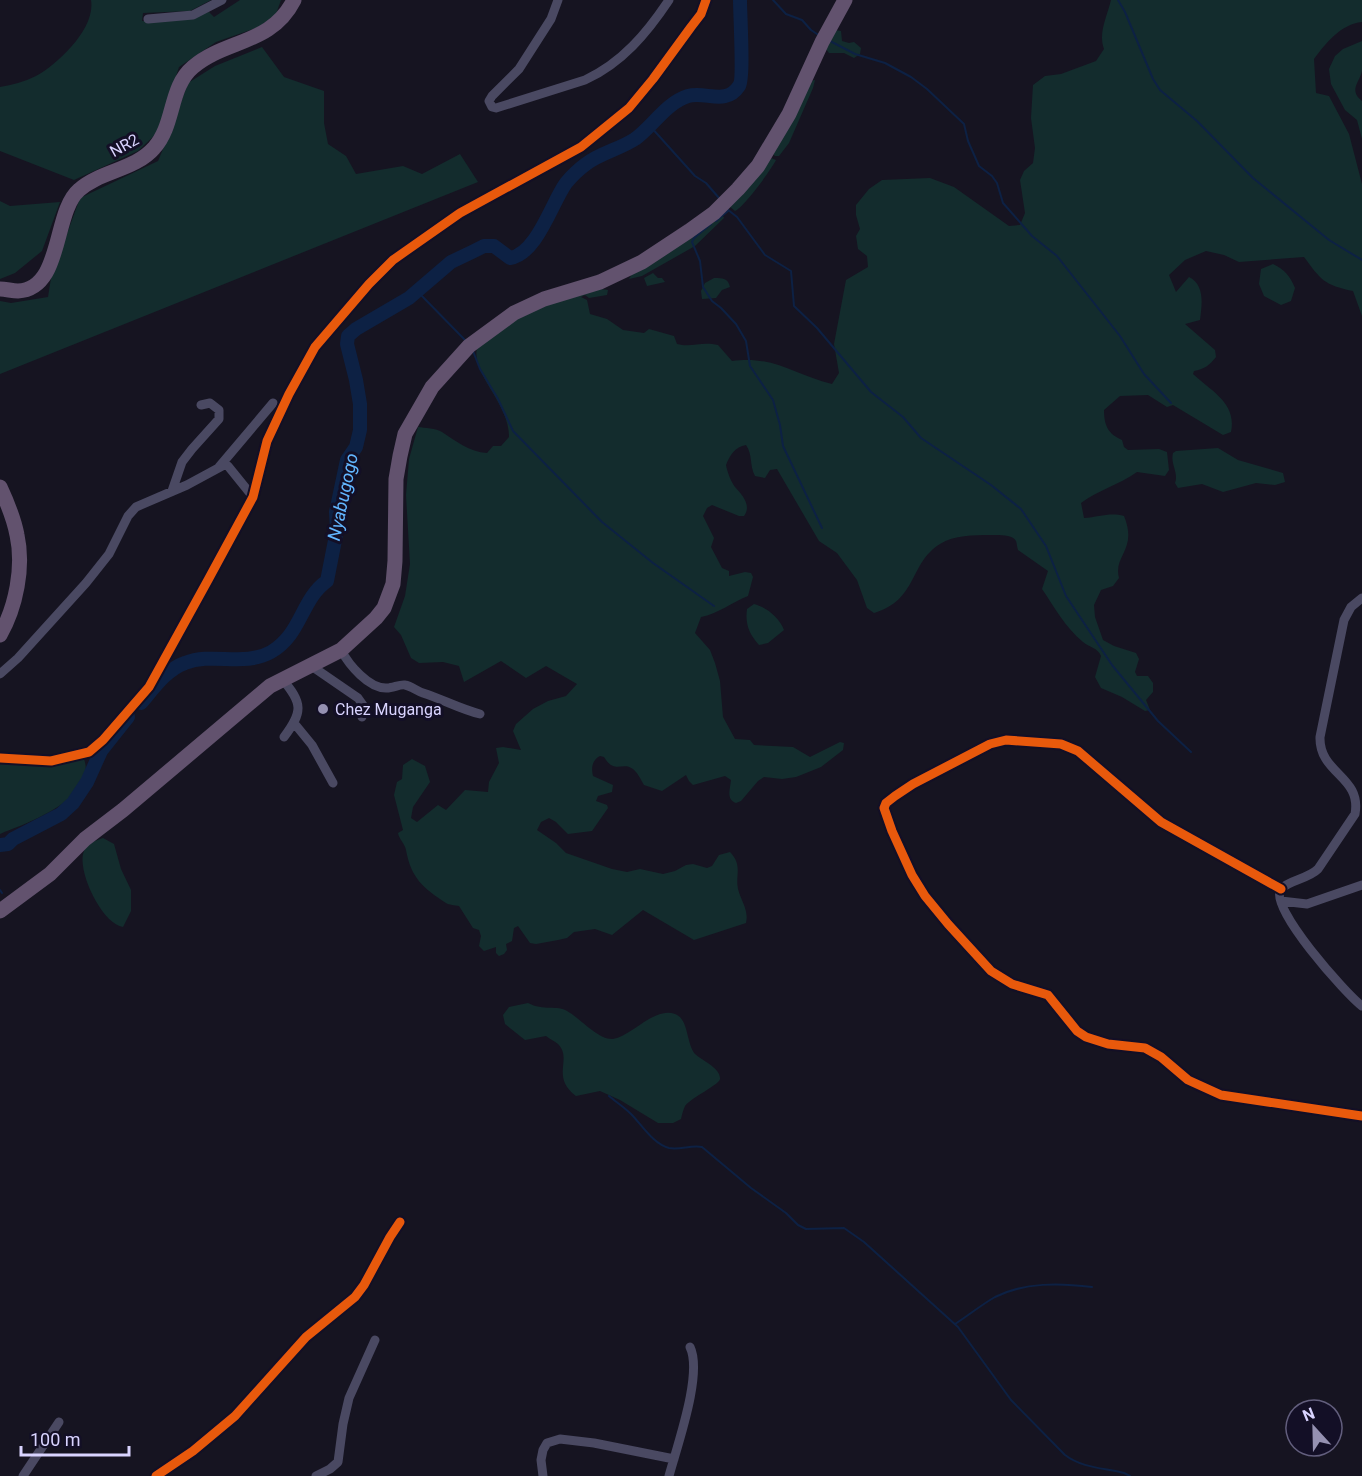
<svg xmlns="http://www.w3.org/2000/svg" width="1362" height="1476" viewBox="0 0 1362 1476" font-family="Roboto,sans-serif">
<style>
.green{fill:#132c2d}
.lines{fill:none;stroke-linecap:round;stroke-linejoin:round}
.stream{stroke:#0d2144;stroke-width:2}
.river{stroke:#0d2144;stroke-width:14}
.minor{stroke:#4a4962;stroke-width:9}
.trunk{stroke:#62526e;stroke-width:15}
.cycleway-casing{stroke:#130f26;stroke-width:13}
.cycleway{stroke:#e8590c;stroke-width:9}
.poi-dot{fill:#9591b1;stroke:#130f26;stroke-width:2}
.labels{text-anchor:middle;stroke-width:6;stroke-linejoin:round;paint-order:stroke}
.street-label{font-size:16px;fill:#d9d4ff;stroke:#130f26}
.poi-label{font-size:16px;fill:#d9d4ff;stroke:#130f26;text-anchor:start}
.water-label{font-size:18px;font-style:italic;fill:#62b6ff;stroke:#130f26}
</style>
<rect width="100%" height="100%" fill="#161421"/>
<path class="green" d="M 91,0 L 211,0 L 190,11 L 143,13 L 142,21 L 165,21 L 209,12 L 214,17 L 240,0 L 281,0 L 276,14 L 259,27 L 216,42 L 179,67 L 157,133 L 138,151 L 74,180 L 0,151 L 0,87 C 12,85 24,82 36,76 C 58,64 96,28 91,0 Z
M 1111,0 L 1362,0 L 1362,22 C 1341,24 1326,43 1314,59 L 1316,93 L 1329,96 L 1349,134 L 1362,184 L 1362,316 L 1353,291 C 1324,285 1321,280 1304,257 L 1239,262 L 1224,255 L 1206,251 L 1185,260 L 1169,275 L 1176,292 L 1189,277 C 1205,285 1202,304 1200,320 L 1185,324 L 1215,350 L 1216,357 C 1209,366 1204,369 1194,371 L 1193,374 C 1211,391 1237,403 1231,432 L 1223,435 L 1173,405 L 1167,407 L 1148,395 L 1120,396 L 1104,410 C 1104,425 1108,434 1122,440 L 1124,447 L 1128,450 L 1159,449 L 1167,452 L 1169,470 L 1165,476 L 1137,472 C 1119,485 1098,490 1081,503 L 1084,518 C 1099,517 1110,512 1124,516 C 1138,550 1113,555 1119,578 L 1113,586 L 1101,590 L 1094,605 L 1095,617 L 1103,640 L 1114,646 L 1136,653 L 1139,659 L 1135,672 L 1137,676 L 1148,676 L 1153,683 L 1153,692 L 1146,700 L 1150,710 L 1145,711 L 1122,697 L 1101,688 L 1095,677 L 1101,656 C 1098,648 1089,647 1083,642 C 1065,627 1055,608 1042,589 L 1048,571 L 1018,550 C 1017,547 1017,544 1016,541 C 1013,534 997,535 990,535 C 974,535 954,535 940,544 C 909,563 918,600 874,613 L 867,608 L 857,580 L 837,553 L 819,541 L 777,469 L 770,470 L 765,478 L 755,476 C 749,464 753,455 746,445 C 735,447 730,455 726,465 C 727,471 731,482 735,487 C 742,495 752,505 744,516 L 739,516 L 712,505 L 707,508 L 703,516 L 714,538 L 711,547 L 722,568 L 729,571 L 729,576 L 745,572 L 751,573 L 753,577 L 748,596 C 732,602 718,614 701,617 L 695,633 L 710,650 L 715,663 L 720,681 L 723,717 L 735,739 L 750,740 L 754,745 L 793,747 L 810,757 L 840,742 L 844,743 L 843,750 L 821,767 L 796,777 L 782,779 L 764,777 L 758,781 L 741,801 L 736,803 C 726,799 730,790 731,780 L 725,776 L 693,785 L 689,781 L 686,775 L 662,791 L 644,785 C 641,780 638,773 633,769 C 622,761 615,775 604,757 L 600,756 C 592,760 591,768 593,776 L 613,785 L 612,792 L 598,796 L 596,801 L 607,805 L 608,808 L 592,831 L 568,834 L 556,822 L 549,818 L 541,822 L 537,830 L 556,843 L 566,853 L 612,869 L 627,872 L 640,869 L 663,874 L 675,871 L 686,865 L 693,864 L 707,868 L 712,866 L 719,855 L 730,852 C 743,866 735,874 738,889 C 741,901 749,910 746,923 L 694,940 L 643,910 L 612,935 L 595,929 L 574,932 L 567,938 L 558,940 L 536,944 L 530,943 L 518,926 L 514,928 L 512,941 L 506,944 L 507,950 L 504,954 L 499,956 L 496,953 L 496,947 L 484,951 L 479,946 L 481,936 L 479,930 L 473,928 L 459,906 C 455,905 449,905 446,903 C 423,888 411,878 406,850 C 405,844 399,839 398,833 L 403,830 L 394,795 L 397,782 L 402,779 L 403,765 L 412,759 L 425,766 L 430,782 L 413,807 L 411,818 L 417,822 L 438,805 L 446,810 L 465,790 L 488,792 L 489,782 L 499,763 L 496,748 L 503,747 L 521,750 L 513,731 L 516,724 L 533,709 L 548,701 L 566,696 L 577,684 L 546,666 L 526,678 L 501,661 L 464,682 L 459,666 L 443,662 L 419,663 L 411,658 L 401,635 L 394,627 L 405,596 L 410,564 L 406,495 L 409,459 L 418,427 C 425,428 436,428 442,432 C 456,441 469,452 487,453 L 493,446 L 501,446 L 509,437 C 510,404 471,374 477,348 C 488,339 499,329 511,322 C 531,311 588,285 608,290 L 607,295 L 589,298 L 585,295 L 581,297 L 587,300 L 590,314 L 607,319 L 623,330 L 644,333 L 649,329 L 674,336 L 677,344 C 692,348 701,341 718,345 L 732,361 C 774,355 794,375 832,384 L 839,373 L 834,344 L 846,280 L 868,267 L 867,256 L 858,249 L 856,236 L 860,229 L 856,215 L 856,205 L 869,189 L 882,180 L 930,178 L 954,187 L 1009,226 L 1020,225 L 1025,213 L 1020,180 L 1024,171 L 1033,163 L 1035,148 L 1031,118 L 1033,85 L 1045,76 L 1061,74 L 1096,61 L 1104,49 C 1098,33 1107,17 1111,0 Z
M 835,30 L 841,31 L 842,41 L 849,43 L 854,42 L 861,48 L 860,54 L 854,58 L 844,53 L 829,53 L 826,49 Z
M 1362,41 C 1362,51 1362,62 1362,71 C 1360,82 1348,90 1362,101 L 1362,139 L 1357,120 L 1345,110 L 1331,84 L 1329,69 L 1335,56 L 1343,49 Z
M 262,47 L 284,77 L 324,91 L 324,123 L 328,144 L 346,156 L 356,174 L 403,166 L 422,174 L 460,154 L 478,182 L 0,374 L 0,301 L 11,303 L 48,297 L 51,278 L 80,198 L 158,161 L 171,130 L 188,83 L 215,66 Z
M 815,80 L 813,88 L 789,143 L 779,156 L 775,156 L 773,154 L 811,81 Z
M 771,158 L 776,160 C 771,170 744,207 735,211 L 729,206 Z
M 0,201 L 10,206 L 60,202 L 42,251 L 15,273 L 0,279 Z
M 722,214 L 724,218 L 695,246 L 642,276 L 629,279 L 632,274 Z
M 1273,264 C 1285,270 1290,276 1295,288 L 1291,301 L 1281,305 L 1264,296 L 1259,284 L 1261,269 Z
M 653,273 L 658,278 L 662,278 L 665,282 L 647,286 L 644,278 Z
M 714,278 C 723,278 728,278 730,287 L 722,290 L 716,298 L 702,299 L 701,291 L 705,283 Z
M 1218,448 L 1238,460 L 1283,473 L 1285,482 L 1275,485 L 1256,483 L 1223,492 L 1202,484 L 1178,488 L 1175,483 C 1179,473 1170,464 1173,453 L 1176,451 Z
M 754,604 C 766,607 779,617 784,630 L 768,643 L 759,645 C 749,634 745,624 747,609 Z
M 80,756 L 84,759 C 98,798 28,823 0,834 L 0,760 Z
M 103,838 L 114,844 L 121,869 L 131,890 L 131,911 L 123,927 C 102,924 76,870 84,851 C 87,843 95,841 103,838 Z
M 528,1003 C 543,1011 558,1005 567,1011 C 580,1018 598,1040 613,1039 C 632,1036 655,1006 675,1014 C 689,1019 686,1043 695,1054 C 701,1060 721,1068 720,1079 C 719,1085 692,1097 685,1106 C 683,1110 682,1115 681,1119 L 673,1123 L 658,1123 L 620,1100 L 600,1091 L 576,1096 C 550,1076 573,1059 558,1044 C 555,1041 549,1039 546,1036 L 525,1040 L 505,1024 L 503,1015 L 509,1007 Z"/>
<g class="lines">
<path class="stream" d="M 773,0 L 786,14 L 802,20 L 811,30 L 820,36
M 1118,0 L 1125,12 L 1153,79 L 1160,90 L 1197,121 L 1253,178 L 1329,240 L 1362,260
M 830,41 L 855,54 L 885,63 L 911,77 L 927,89 L 964,124 L 968,141 L 979,166 L 992,176 L 997,183 L 1003,203 L 1032,236 L 1057,256 L 1120,336 L 1144,374 L 1171,403
M 650,126 L 695,176 L 706,183 L 719,198
M 727,209 L 737,217 L 765,255 L 791,271 L 794,306 L 817,328 L 871,392 L 903,417 L 921,438 L 991,485 L 1021,509 L 1046,546 L 1066,596 L 1112,665 L 1158,721 L 1191,752
M 716,221 L 728,211
M 711,224 L 694,238 L 692,242 L 700,261 L 703,287 L 712,301 L 721,308 L 736,324 L 746,341 L 750,366 L 773,400 L 780,425 L 783,446 L 822,528
M 417,291 L 465,340
M 473,351 L 480,369 L 498,399 L 513,431 L 602,522 L 653,563 L 714,606
M 0,890 L 2,893
M 609,1096 C 616,1102 624,1107 631,1114 C 642,1125 653,1144 669,1148 C 680,1150 691,1145 702,1147 L 751,1188 L 786,1213 L 798,1225 L 806,1229 L 844,1228 L 864,1242 L 958,1327 L 1011,1400 L 1065,1455 C 1082,1468 1104,1468 1124,1473 L 1130,1476
M 955,1324 C 969,1315 981,1305 995,1297 C 1025,1282 1060,1283 1092,1287"/>
<path class="river" d="M 141,703 C 153,689 167,669 185,663 C 213,652 244,667 271,652 C 302,634 301,599 327,581 L 337,530 L 336,512 L 347,460 L 356,447 L 360,430 L 360,404 L 356,380 L 347,344 L 348,336 L 356,329 L 409,298 L 451,262 L 472,252 L 484,246 L 494,246 L 510,258 C 537,254 552,202 566,183 C 571,177 579,169 586,164 C 600,153 620,149 635,139 C 653,126 666,103 688,96 C 706,91 726,106 739,86 C 744,80 740,14 740,0
M 0,845 L 8,844 L 13,839 L 61,814 L 73,803 L 87,782 L 101,751 L 128,717"/>
<path class="minor" d="M 558,0 L 551,19 L 519,69 L 492,96 L 489,101 L 492,107 L 496,108 L 585,80 C 622,63 647,33 669,0
M 148,19 L 193,15 L 222,0
M 219,467 L 273,403
M 172,491 L 182,462 L 192,449 L 219,419 L 219,410 L 210,403 L 201,405
M 1362,598 L 1351,607 L 1344,620 L 1320,737 C 1319,774 1362,776 1355,814 L 1318,869 C 1308,879 1289,880 1281,889 C 1267,906 1347,995 1362,1006
M 341,650 C 349,665 369,689 387,688 C 393,688 400,684 405,685 C 411,686 417,691 423,693 C 442,699 460,709 480,714
M 310,665 L 358,698 L 363,705 L 362,717
M 0,674 L 18,658 L 86,583 L 109,554 L 128,516 L 136,507 L 187,485 L 224,465 L 228,466 L 253,497
M 282,679 C 303,703 303,712 284,737
M 294,723 L 312,745 L 333,783
M 0,758 L 51,761 L 89,752 L 103,740 L 149,687 L 208,580 L 253,497 L 267,441 L 289,394 L 315,347 L 369,284 L 393,260 L 460,213 L 581,147 L 629,108 L 653,79 L 691,27 L 701,14 L 706,0
M 1281,889 L 1161,822 L 1078,751 L 1061,744 L 1006,740 L 990,744 L 913,784 L 895,796 L 886,803 L 884,808 L 892,831 L 912,875 L 925,896 L 948,924 L 991,971 L 1012,984 L 1048,995 L 1077,1031 L 1086,1037 L 1108,1044 L 1145,1048 L 1161,1057 L 1188,1080 L 1221,1095 L 1362,1116
M 1281,901 L 1307,904 L 1362,885
M 23,1476 L 59,1422
M 156,1476 L 193,1451 L 235,1416 L 306,1337 L 355,1297 L 364,1285 L 390,1237 L 400,1222
M 316,1476 L 330,1469 L 338,1462 L 343,1424 L 349,1398 L 375,1340
M 543,1476 L 541,1460 L 543,1450 L 547,1443 L 560,1439 L 594,1443 L 674,1459
M 669,1476 C 677,1446 703,1374 690,1347"/>
<path class="trunk" d="M 0,289 C 6,289 12,291 18,291 C 63,289 53,212 79,190 C 100,171 135,170 154,148 C 175,125 169,87 193,67 C 226,39 271,45 294,0
M 0,487 C 7,502 14,519 17,535 C 24,567 16,607 0,635
M 0,911 L 50,874 L 85,839 L 123,810 L 270,686 L 341,650 L 376,618 L 384,608 L 393,584 L 395,561 L 396,479 L 400,456 L 405,434 L 432,387 L 469,346 L 514,313 L 544,299 L 600,282 L 642,262 L 689,231 L 714,213 L 738,189 L 758,166 L 789,114 L 822,42 L 845,0"/>
<defs>
<path id="cycleway" d="M 0,758 L 51,761 L 89,752 L 103,740 L 149,687 L 208,580 L 253,497 L 267,441 L 289,394 L 315,347 L 369,284 L 393,260 L 460,213 L 581,147 L 629,108 L 653,79 L 691,27 L 701,14 L 706,0
M 1281,889 L 1161,822 L 1078,751 L 1061,744 L 1006,740 L 990,744 L 913,784 L 895,796 L 886,803 L 884,808 L 892,831 L 912,875 L 925,896 L 948,924 L 991,971 L 1012,984 L 1048,995 L 1077,1031 L 1086,1037 L 1108,1044 L 1145,1048 L 1161,1057 L 1188,1080 L 1221,1095 L 1362,1116
M 156,1476 L 193,1451 L 235,1416 L 306,1337 L 355,1297 L 364,1285 L 390,1237 L 400,1222"/>
</defs>
<use href="#cycleway" class="cycleway-casing"/>
<use href="#cycleway" class="cycleway"/>
</g>
<circle class="poi-dot" cx="323" cy="709" r="6"/>
<g class="labels">
<g class="street-label">
<text transform="translate(124 145) rotate(-29)" y="6">NR2</text>
</g>
<g class="poi-label">
<text x="335" y="715">Chez Muganga</text>
</g>
<g class="water-label">
<text transform="translate(343 497) rotate(-78)" y="6">Nyabugogo</text>
</g>
</g>
<g transform="translate(1314 1428) rotate(338)"><circle r="28" fill="#130f26" stroke="#625e7d" stroke-width="1.5"/>
<path d="M0-4.5L10 22L0 15L-10 22Z" fill="#9591b1"/>
<text y="-9" font-size="16" font-weight="bold" text-anchor="middle" fill="#d9d4ff">N</text>
</g>
<path d="M21 1446v9h108v-9" fill="none" stroke="#d9d4ff" stroke-width="3"/>
<text x="30" y="1446" font-size="18" fill="#d9d4ff" stroke="#130f26" stroke-width="4.5" paint-order="stroke">100 m</text>
</svg>
